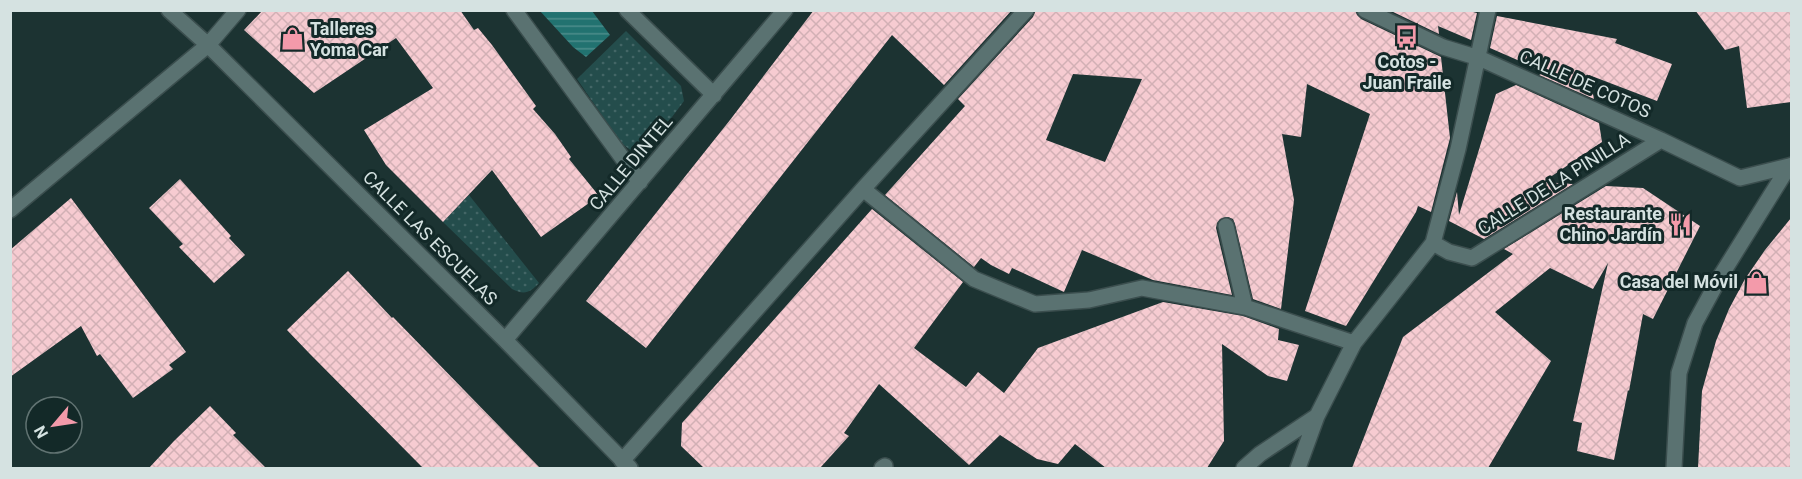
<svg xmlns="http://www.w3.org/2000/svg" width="1802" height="479" viewBox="0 0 1802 479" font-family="Roboto,sans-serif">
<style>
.grass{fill:url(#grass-dots)}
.water{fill:url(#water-rules)}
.building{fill:url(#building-cross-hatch);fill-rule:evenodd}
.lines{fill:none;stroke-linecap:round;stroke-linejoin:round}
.minor-casing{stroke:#3b4e4e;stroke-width:18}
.minor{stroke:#5a7271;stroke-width:15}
.labels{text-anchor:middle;stroke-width:6;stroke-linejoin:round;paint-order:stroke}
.poi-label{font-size:18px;font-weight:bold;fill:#d5e2e1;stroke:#132928;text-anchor:end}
.street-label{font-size:18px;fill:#d5e2e1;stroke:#132928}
</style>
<defs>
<pattern id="grass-dots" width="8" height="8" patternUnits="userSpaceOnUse" patternTransform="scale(1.5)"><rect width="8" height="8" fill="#244d4c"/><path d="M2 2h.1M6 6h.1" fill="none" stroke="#436666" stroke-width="1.8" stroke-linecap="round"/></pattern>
<pattern id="water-rules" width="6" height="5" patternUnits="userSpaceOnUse" patternTransform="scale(1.5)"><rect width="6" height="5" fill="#227270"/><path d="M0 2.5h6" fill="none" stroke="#4c8c8b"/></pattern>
<pattern id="building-cross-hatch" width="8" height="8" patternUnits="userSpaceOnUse" patternTransform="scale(1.5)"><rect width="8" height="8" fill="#f6cbd1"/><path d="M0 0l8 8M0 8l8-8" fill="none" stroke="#d2b0b5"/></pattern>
</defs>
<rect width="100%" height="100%" fill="#1c3332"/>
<path class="grass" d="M 626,31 L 681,86 L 684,101 L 645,153 L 632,151 L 621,143 L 577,79 Z
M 469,195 L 539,283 C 530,293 524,295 512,289 L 443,222 Z"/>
<path class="water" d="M 540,11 L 592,11 L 610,35 L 586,57 L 573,47 Z"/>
<path class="building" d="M 263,10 L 460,10 L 474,30 L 478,28 L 492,45 L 536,106 L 533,109 L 555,134 L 571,157 L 569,159 L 599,196 L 541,237 L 492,170 L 443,222 L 386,165 L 364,130 L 433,88 L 396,38 L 314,93 L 244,30 Z
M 814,10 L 1012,10 L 944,85 L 892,35 L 646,348 L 586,301 L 730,120 Z
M 1036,10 L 1355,10 L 1357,15 L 1361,19 L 1441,57 L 1450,138 L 1431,212 L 1418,206 L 1416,212 L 1346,326 L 1305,311 L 1370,114 L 1307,84 L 1301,137 L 1282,134 L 1294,200 L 1281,309 L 1253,299 L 1235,224 L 1233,219 L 1228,217 L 1220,219 L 1217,223 L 1216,228 L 1232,295 L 1153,280 L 1082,250 L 1064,292 L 1012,268 L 1009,274 L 991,265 L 981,258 L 974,267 L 885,195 L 965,106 L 958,99 L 1033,17 ZM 1073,74 L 1142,79 L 1105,162 L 1046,140 Z
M 1389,10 L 1465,10 L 1477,13 L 1471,40 L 1438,26 L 1439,34 Z
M 1695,10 L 1791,10 L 1791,102 L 1747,108 L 1739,46 L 1725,50 Z
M 1497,16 L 1617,39 L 1615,43 L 1672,64 L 1657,101 L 1589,75 L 1594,99 L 1539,75 L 1545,72 L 1490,48 Z
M 1516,85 L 1599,123 L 1602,142 L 1543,182 L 1573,184 L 1484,239 L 1449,221 L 1457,192 L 1459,215 L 1496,94 Z
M 180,179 L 231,236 L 229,238 L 245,255 L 214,283 L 179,247 L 183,244 L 149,208 Z
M 1606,186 L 1643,188 L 1700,226 L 1653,319 L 1643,314 L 1629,391 L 1628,390 L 1614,460 L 1577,451 L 1582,423 L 1573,421 L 1608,263 L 1593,289 L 1550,268 L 1495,312 L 1551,361 L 1488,468 L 1352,468 L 1403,337 L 1513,254 L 1504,249 Z
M 71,198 L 186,352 L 169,365 L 173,369 L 133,398 L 100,354 L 97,356 L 81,326 L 10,377 L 10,250 Z
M 872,209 L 963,282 L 914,348 L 966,387 L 978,372 L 1004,393 L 1038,348 L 1163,302 L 1243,316 L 1279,329 L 1278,340 L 1299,345 L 1287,381 L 1268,376 L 1222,344 L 1224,441 L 1207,468 L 1106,468 L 1075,444 L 1058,464 L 1037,459 L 1000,435 L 969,465 L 879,384 L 844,433 L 849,436 L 820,468 L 704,468 L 681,446 L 682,423 Z
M 1791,218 L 1791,468 L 1698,468 L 1702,391 L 1716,341 L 1729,309 L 1745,279 L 1765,250 Z
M 348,271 L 392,318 L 393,317 L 540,468 L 423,468 L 309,353 L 287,330 Z
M 210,406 L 236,433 L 233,435 L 266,468 L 149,468 L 174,441 Z"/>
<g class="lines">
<defs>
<path id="minor" d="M 169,10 L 208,45 L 505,340 L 630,468
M 514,10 L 640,182
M 627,10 L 714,95
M 1365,10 L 1443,47 L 1479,58 L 1661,140 L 1740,178 L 1789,166
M 863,189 L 974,279 L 1035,304 L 1089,300 L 1142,288 L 1245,307 L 1354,343
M 10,210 L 208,45 L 238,10
M 1226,226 L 1245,307
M 1433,243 L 1449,252 L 1472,258 L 1661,140
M 505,340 L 785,10
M 622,461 L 863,189 L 1026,10
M 882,468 L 885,466
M 1244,468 L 1260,454 L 1317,416
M 1298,468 L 1317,416 L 1354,343 L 1433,243 L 1458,149 L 1488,10
M 1674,468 L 1679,373 L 1695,323 L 1720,277 L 1789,166 L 1792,165"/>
</defs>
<use href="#minor" class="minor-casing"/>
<use href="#minor" class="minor"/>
</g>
<defs>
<symbol id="bus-bare" viewBox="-9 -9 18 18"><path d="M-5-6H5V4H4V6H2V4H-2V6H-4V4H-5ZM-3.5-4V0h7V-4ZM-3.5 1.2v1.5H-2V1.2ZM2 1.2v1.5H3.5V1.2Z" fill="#f39aaa" stroke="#132928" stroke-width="2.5" paint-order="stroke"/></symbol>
<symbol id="shop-bare" viewBox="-9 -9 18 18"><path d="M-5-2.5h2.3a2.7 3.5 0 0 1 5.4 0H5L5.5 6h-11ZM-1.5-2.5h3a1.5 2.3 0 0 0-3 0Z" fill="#f39aaa" stroke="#132928" stroke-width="2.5" paint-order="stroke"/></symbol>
<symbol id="restaurant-bare" viewBox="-9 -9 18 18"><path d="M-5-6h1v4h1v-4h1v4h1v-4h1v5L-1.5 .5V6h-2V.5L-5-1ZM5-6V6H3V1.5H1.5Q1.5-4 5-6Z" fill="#f39aaa" stroke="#132928" stroke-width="2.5" paint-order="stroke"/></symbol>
</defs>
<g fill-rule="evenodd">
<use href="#bus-bare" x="1390" y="20" width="33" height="33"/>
<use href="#shop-bare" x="276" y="22" width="33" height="33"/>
<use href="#restaurant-bare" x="1664" y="208" width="33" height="33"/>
<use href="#shop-bare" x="1740" y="266" width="33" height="33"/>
</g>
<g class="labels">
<g class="poi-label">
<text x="310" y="35" text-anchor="start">Talleres<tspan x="310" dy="21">Yoma Car</tspan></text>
<text x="1407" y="68" text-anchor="middle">Cotos -<tspan x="1407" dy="21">Juan Fraile</tspan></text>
<text x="1662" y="220">Restaurante<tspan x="1662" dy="21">Chino Jardín</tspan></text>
<text x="1738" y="288">Casa del Móvil</text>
</g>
<g class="street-label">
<text transform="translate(1585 84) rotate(24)" y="6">CALLE DE COTOS</text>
<text transform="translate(631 163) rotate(-50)" y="6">CALLE DINTEL</text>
<text transform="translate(1554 184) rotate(-32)" y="6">CALLE DE LA PINILLA</text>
<text transform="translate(430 238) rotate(45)" y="6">CALLE LAS ESCUELAS</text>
</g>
</g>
<rect width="1802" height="479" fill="none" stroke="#d5e2e1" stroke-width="24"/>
<g transform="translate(54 425) rotate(241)"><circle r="28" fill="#132928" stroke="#617372" stroke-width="1.5"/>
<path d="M0-4.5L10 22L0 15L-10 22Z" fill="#f39aaa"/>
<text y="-9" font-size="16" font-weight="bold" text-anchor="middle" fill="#d5e2e1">N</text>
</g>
</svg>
